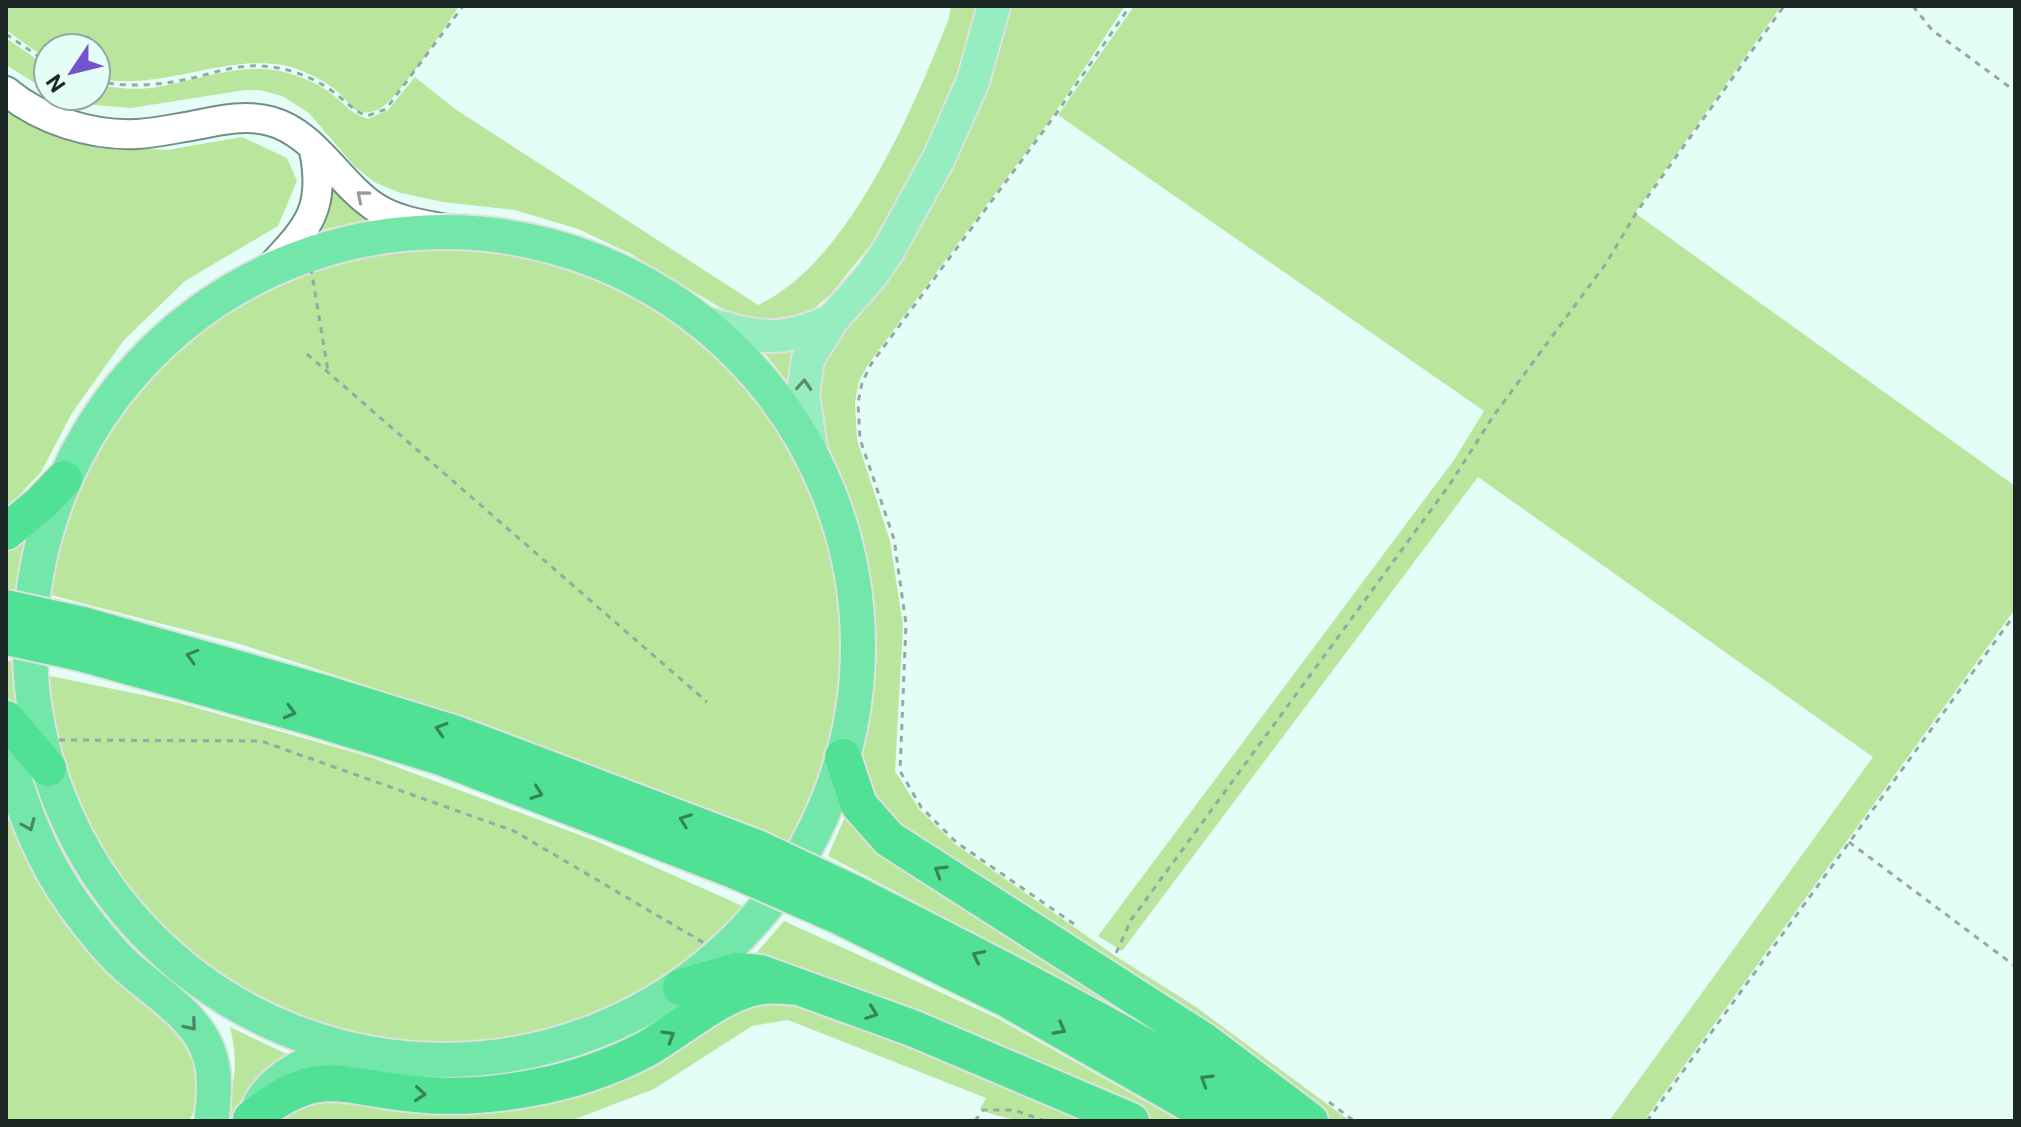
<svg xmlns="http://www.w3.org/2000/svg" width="2021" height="1127" viewBox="0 0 2021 1127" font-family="Roboto,sans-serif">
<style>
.green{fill:#b9e59c}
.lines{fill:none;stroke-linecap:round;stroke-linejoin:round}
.secondary-casing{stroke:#718e87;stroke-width:32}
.primary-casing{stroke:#dfe1e0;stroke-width:36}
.trunk-casing{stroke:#dfe1e0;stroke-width:38}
.motorway-casing{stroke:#dfe1e0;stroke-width:40}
.path{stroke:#94a9a3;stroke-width:3;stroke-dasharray:6 6;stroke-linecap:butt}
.secondary{stroke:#fff;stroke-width:28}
.primary{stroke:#96edbf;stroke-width:32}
.trunk{stroke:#73e7aa;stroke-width:34}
.motorway{stroke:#50e194;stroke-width:36}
.motorway-bridge-casing{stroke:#dfe1e0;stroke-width:40;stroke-linecap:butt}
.motorway-bridge{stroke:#50e194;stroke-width:36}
.oneway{stroke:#989e9c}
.oneway2{stroke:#588a72}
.oneway3{stroke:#36845c}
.oneway4{stroke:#478767}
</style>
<rect width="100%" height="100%" fill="#e4fef7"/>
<path class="green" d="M 6,6 L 459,6 C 445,27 397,103 377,110 C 369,113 362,114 354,109 C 348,104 343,96 337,91 C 322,79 301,69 283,65 C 219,55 160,92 96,78 L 96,48 L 48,48 L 48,60 L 6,30 Z
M 951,6 L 984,6 L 930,154 L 869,247 L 830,295 L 811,311 L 775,323 L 744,318 L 719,307 L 631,254 L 578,229 L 515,210 L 443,202 L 401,193 L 376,183 L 355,167 L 309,113 L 282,96 L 259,90 L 245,90 L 131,108 L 95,105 L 62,96 L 96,96 L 96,84 C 113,88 133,90 151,88 C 195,82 239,61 284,72 C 300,76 320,84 333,95 C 348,107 349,112 368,119 L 388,110 L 415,77 L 455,109 L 758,305 C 849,263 914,107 949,18 Z
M 1005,6 L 1125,6 L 1055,113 L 869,363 L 859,381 L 855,402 L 857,440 L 890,541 L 903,625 L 895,771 L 919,809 L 955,844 L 1114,955 L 1196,1007 L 1350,1121 L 1332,1121 L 1288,1088 L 874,809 L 860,765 L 875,677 L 874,626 L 868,579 L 859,530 L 845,490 L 810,401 L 818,351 Z
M 1134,6 L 1781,6 L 1635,213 L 2015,486 L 2015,609 L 1644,1121 L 1609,1121 L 1873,757 L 1478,477 L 1122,951 L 1098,936 L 1454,460 L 1484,411 L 1058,115 Z
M 6,38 L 48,67 L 48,91 L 6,65 Z
M 6,109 L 21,121 L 99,145 L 167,150 L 242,137 L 287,158 L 297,181 L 278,226 L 185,281 L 124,340 L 72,413 L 41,472 L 6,509 Z
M 325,175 L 370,219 L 317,231 Z
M 471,245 C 502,249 537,250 567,260 C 711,307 813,434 844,580 C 850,605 847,634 846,659 C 846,714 828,798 800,846 L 444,711 L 240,644 L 43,593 L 73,491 L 92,451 L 145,374 L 205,318 L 270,283 L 363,251 Z
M 806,344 L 794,390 L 759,346 Z
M 32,524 L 17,596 L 6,593 L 6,540 Z
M 6,660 L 22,663 L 23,691 L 29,721 L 6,699 Z
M 41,674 L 176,702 L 370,757 L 596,841 L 754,911 C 691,968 641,1009 558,1035 C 512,1050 462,1054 414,1051 C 244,1040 105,918 54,757 C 46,730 43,702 41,674 Z
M 6,789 L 182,1024 C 194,1056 208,1090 189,1121 L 6,1121 Z
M 850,805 L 1201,1052 L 1194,1064 L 1023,959 L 828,856 Z
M 784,921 L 997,1018 L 1180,1121 L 1157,1121 L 752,958 Z
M 750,999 L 825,1003 L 1107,1121 C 1067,1121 1016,1127 980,1109 L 986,1098 L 788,1020 L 752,1026 L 654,1089 L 570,1121 L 267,1121 L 309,1092 L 491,1100 Z
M 230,1027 L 295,1058 L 258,1083 L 227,1121 C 232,1081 240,1069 230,1027 Z"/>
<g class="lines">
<defs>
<path id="secondary" d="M 6,91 C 40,120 92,136 137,134 C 155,133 173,129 191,126 C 217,121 244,114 270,121 C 316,133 339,185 378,209 C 401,223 434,226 460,232
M 269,269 C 308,227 326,210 314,150"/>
<path id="primary" d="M 702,322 C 757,337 777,345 832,320
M 812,456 L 803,394 L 808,359 L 832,320 L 871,276 L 888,251 L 939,158 L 973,81 L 994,6"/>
<path id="trunk" d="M30 646a414 414 0 1 1 828 0a414 414 0 1 1-828 0Z
M 6,750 C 22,807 40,858 75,906 C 90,926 105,946 123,963 C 152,991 197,1014 210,1056 C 216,1075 214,1096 212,1117
M 260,1104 C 277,1073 314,1061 345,1049"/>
<path id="motorway" d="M 6,532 L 41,503 L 64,479
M 83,625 L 320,692 L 456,734 L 757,848
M 80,653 L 310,717 L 441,757 L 736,871
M 6,719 L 48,768
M 843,757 L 859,805 L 889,839 L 1204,1041 L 1310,1121
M 853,893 C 996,965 1137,1038 1273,1121
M 841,917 L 1005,998 L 1220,1121
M 681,987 L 737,971 L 760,973 L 912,1028 L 1131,1121
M 251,1119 C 320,1063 340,1088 416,1094 C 454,1098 494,1095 531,1088 C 571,1081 610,1068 646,1049 C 680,1030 719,994 757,987 C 771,984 785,986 799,987"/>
</defs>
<use href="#secondary" class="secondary-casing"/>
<use href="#primary" class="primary-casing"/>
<use href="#trunk" class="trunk-casing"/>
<use href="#motorway" class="motorway-casing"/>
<path class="path" d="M 1913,6 L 1932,30 L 2015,91
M 6,34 L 48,63
M 96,81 C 125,87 154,86 183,80 C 209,75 235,64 262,66 C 286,67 313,77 332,91 C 345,100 352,110 367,116 L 386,109 L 463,6
M 309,256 L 328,371
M 307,354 L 707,702
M 59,740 L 261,741 L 514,831 L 716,950
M 1849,842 L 2015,966
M 1074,924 L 956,842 L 921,807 L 900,771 L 906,624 L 894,539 L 860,439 L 858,403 L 862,383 L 871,364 L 1056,114 L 1130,6
M 1116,953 L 1131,920 L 1450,484 L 1492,418 L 1607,262 L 1636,213 L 1784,6
M 1329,1102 L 1354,1121
M 975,1121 L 983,1110 L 1014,1110 L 1045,1121
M 1647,1121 L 2015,614"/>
<use href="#secondary" class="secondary"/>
<use href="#primary" class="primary"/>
<use href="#trunk" class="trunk"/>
<use href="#motorway" class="motorway"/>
<defs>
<path id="motorway-bridge" d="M 6,608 L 83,625
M 6,637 L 80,653
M 757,848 L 853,893
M 736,871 L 841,917"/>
</defs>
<use href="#motorway-bridge" class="motorway-bridge-casing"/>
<use href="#motorway-bridge" class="motorway-bridge"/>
</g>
<defs><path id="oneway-chevron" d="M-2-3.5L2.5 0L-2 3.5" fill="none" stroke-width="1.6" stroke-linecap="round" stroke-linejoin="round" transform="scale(2)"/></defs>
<use class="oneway" href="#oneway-chevron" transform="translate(362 196) rotate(-140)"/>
<use class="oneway2" href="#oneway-chevron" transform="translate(804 385) rotate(-86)"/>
<g class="oneway3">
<use href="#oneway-chevron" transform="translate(192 656) rotate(-164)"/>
<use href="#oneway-chevron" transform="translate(290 712) rotate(15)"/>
<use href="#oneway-chevron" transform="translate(441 729) rotate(-163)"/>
<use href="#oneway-chevron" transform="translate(537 793) rotate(20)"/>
<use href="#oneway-chevron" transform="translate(685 820) rotate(-159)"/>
<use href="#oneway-chevron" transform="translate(940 871) rotate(-148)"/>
<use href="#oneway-chevron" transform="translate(978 956) rotate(-153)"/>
<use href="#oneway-chevron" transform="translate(872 1013) rotate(20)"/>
<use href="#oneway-chevron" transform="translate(1060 1029) rotate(29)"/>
<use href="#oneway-chevron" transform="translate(669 1036) rotate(-31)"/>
<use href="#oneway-chevron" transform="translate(1206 1080) rotate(-148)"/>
<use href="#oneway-chevron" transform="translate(420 1094) rotate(5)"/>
</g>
<g class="oneway4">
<use href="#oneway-chevron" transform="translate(29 825) rotate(67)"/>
<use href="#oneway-chevron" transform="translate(191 1025) rotate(50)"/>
</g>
<rect width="2021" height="1127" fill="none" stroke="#1b2724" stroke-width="16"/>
<g transform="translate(72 72) rotate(235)"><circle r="38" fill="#e4fef7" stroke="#94a8a3" stroke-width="2"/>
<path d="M0-6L14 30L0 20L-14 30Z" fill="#7254ce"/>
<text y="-12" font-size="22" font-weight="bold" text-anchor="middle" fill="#1b2724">N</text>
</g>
</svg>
